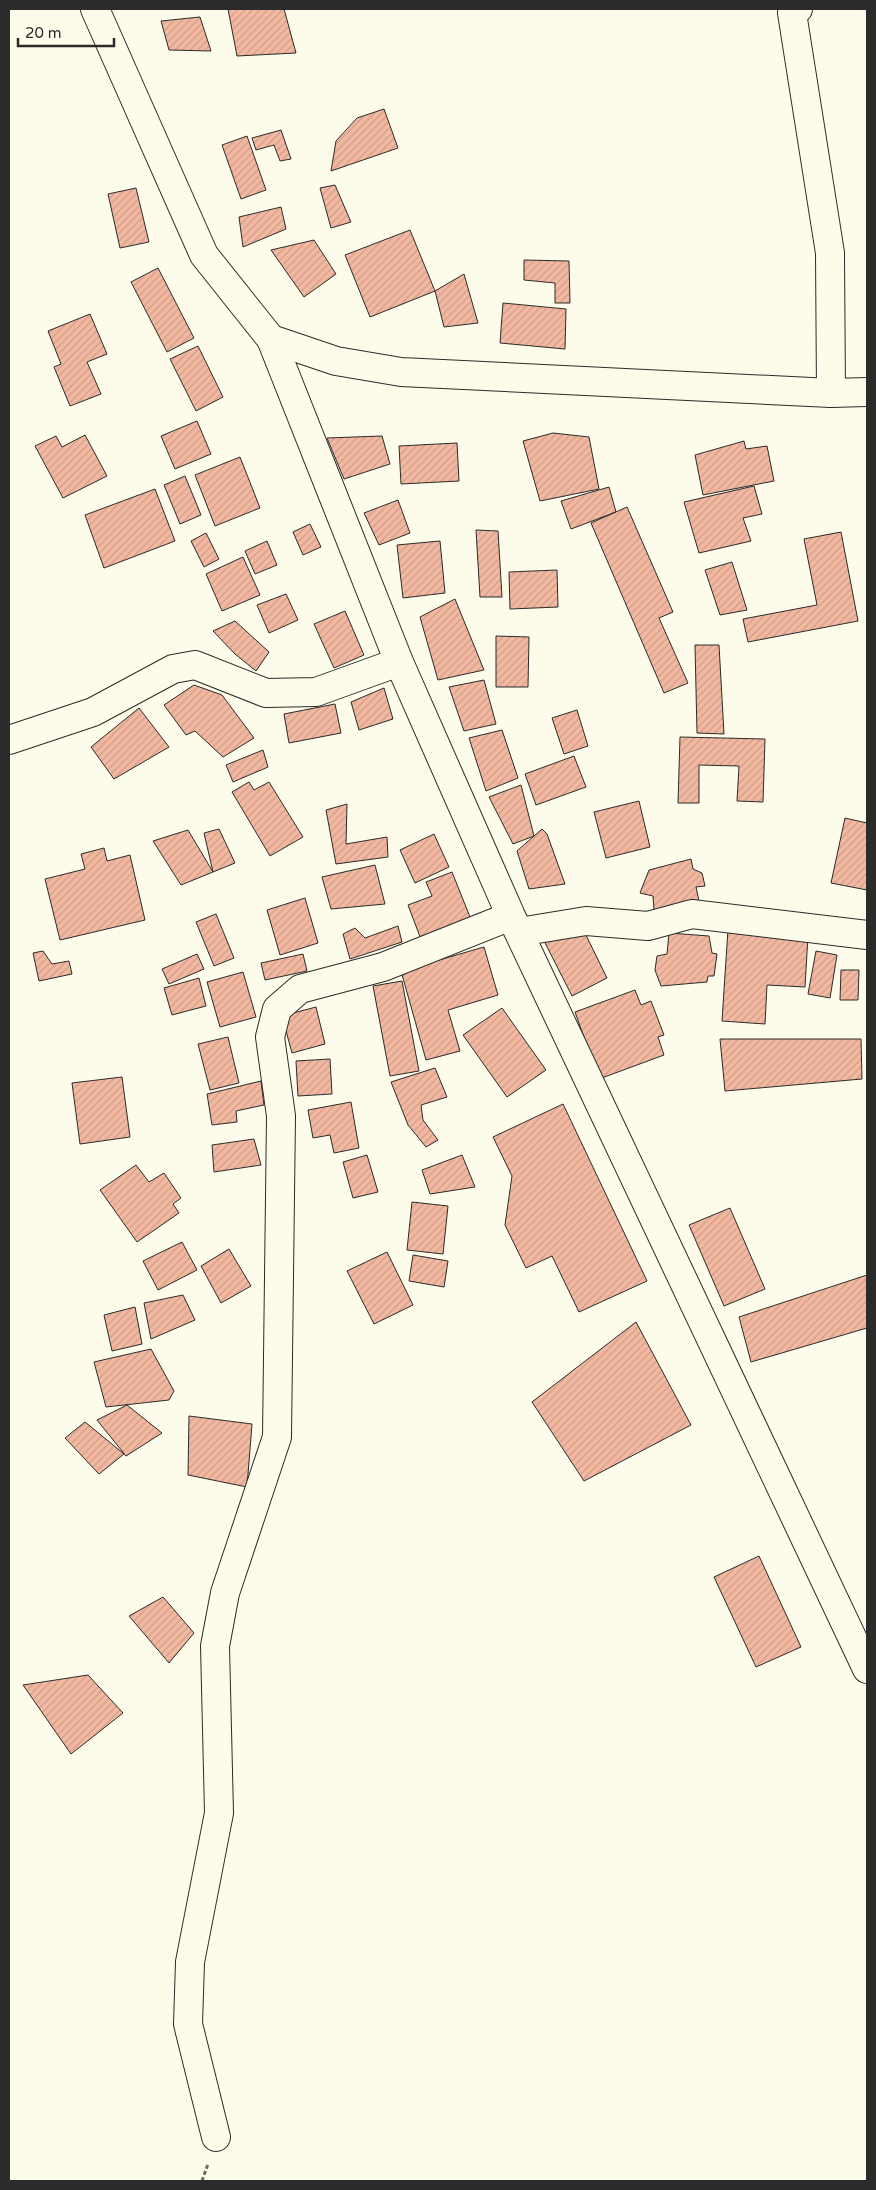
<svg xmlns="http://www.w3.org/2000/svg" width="876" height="2190" viewBox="0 0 876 2190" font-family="'Varela Round',sans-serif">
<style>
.building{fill:url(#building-hatch);stroke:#2b2b2b}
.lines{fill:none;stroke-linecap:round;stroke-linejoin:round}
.minor-casing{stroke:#2b2b2b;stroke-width:30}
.major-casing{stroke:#2b2b2b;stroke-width:30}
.path{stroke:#6a6964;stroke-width:3;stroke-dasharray:4 2.5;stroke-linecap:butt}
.minor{stroke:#fdfbea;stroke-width:28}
.major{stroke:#fdfbea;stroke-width:28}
</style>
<defs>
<pattern id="building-hatch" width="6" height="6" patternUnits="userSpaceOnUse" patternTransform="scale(1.25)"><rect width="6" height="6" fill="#f2b8a0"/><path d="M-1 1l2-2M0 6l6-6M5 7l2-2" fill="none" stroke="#d09e8a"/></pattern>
</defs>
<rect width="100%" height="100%" fill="#fdfbea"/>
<path class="building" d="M 228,9 L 284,9 L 296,53 L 237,56 Z
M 200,17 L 211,51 L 169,50 L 161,21 Z
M 384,109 L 398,148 L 331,171 L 336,141 L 357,118 Z
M 281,130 L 291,159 L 280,161 L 274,145 L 256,150 L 252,138 Z
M 247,136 L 266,190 L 241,199 L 222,145 Z
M 335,185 L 351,222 L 331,228 L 320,188 Z
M 136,188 L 149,242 L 120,248 L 108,194 Z
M 281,207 L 286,229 L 243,247 L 239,217 Z
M 410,230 L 435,291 L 370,317 L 345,255 Z
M 314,240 L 336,274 L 304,297 L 271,250 Z
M 524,260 L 569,261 L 570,303 L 555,303 L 555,283 L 524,280 Z
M 158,268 L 194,338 L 167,352 L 131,282 Z
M 464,274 L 478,323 L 444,327 L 435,291 Z
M 503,303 L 566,309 L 565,349 L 500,343 Z
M 90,314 L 107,354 L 87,362 L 101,394 L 70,406 L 54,367 L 61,364 L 48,331 Z
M 198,346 L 223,397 L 196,411 L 170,359 Z
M 197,421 L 211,454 L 175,469 L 161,436 Z
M 553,433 L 589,437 L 599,489 L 540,501 L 523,441 Z
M 85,435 L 107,476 L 63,498 L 35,446 L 56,436 L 62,447 Z
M 382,436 L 390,464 L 344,479 L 327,438 Z
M 744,441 L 746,449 L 767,446 L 774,481 L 703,495 L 695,455 Z
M 457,443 L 459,481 L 401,484 L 399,446 Z
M 240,457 L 260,508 L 215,526 L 195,475 Z
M 185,476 L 201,515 L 180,524 L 164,485 Z
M 754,486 L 762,514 L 743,518 L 751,541 L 699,553 L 684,502 Z
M 609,487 L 616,512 L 571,529 L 561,501 Z
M 155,489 L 175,541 L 104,568 L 85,515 Z
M 398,500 L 410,533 L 379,545 L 364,513 Z
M 627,507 L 673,612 L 659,618 L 688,683 L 664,693 L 591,523 Z
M 310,524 L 321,547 L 303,555 L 293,532 Z
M 476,530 L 498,531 L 502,597 L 480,597 Z
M 841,532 L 858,621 L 748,642 L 743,619 L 817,605 L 804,539 Z
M 206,533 L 219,559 L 204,567 L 191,541 Z
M 267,541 L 277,565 L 255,574 L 245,551 Z
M 440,541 L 445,593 L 403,598 L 397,545 Z
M 243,557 L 260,595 L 222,611 L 206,574 Z
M 732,562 L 747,610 L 720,615 L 705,570 Z
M 557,570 L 558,607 L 510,609 L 509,572 Z
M 286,594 L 298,620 L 269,633 L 257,605 Z
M 455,599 L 484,670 L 438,680 L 420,617 Z
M 345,611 L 364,655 L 334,668 L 314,624 Z
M 235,621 L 269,652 L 256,671 L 235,654 L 213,631 Z
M 496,636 L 529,637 L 528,687 L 496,687 Z
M 695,645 L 719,645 L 724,734 L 697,733 Z
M 484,680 L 496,724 L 464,731 L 449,687 Z
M 194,685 L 222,695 L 254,738 L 223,757 L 195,731 L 186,735 L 164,705 Z
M 384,688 L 393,719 L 359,730 L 351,702 Z
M 335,704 L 341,733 L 289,743 L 284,714 Z
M 139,708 L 169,747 L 114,779 L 91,747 Z
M 577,710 L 588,746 L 564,754 L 552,718 Z
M 502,730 L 518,778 L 486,791 L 469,738 Z
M 680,737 L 765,739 L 763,802 L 737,801 L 739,766 L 699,765 L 699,803 L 678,803 Z
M 263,750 L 268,767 L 233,782 L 226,765 Z
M 574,756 L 586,787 L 536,805 L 525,774 Z
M 249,782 L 254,790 L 269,782 L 303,837 L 270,856 L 232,792 Z
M 521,785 L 534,836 L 513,844 L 489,797 Z
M 639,801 L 650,847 L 606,858 L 594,812 Z
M 347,804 L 346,844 L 387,837 L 388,857 L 336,864 L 326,810 Z
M 845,818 L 867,823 L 867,890 L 831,883 Z
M 219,829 L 235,863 L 213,872 L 204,833 Z
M 542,829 L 547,834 L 565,884 L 529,889 L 517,851 Z
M 188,830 L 213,872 L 181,885 L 153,841 Z
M 434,834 L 449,867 L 415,883 L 400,850 Z
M 104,848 L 107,861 L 130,855 L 145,920 L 60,940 L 45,879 L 85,869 L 81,854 Z
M 691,859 L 693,869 L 702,873 L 705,886 L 696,887 L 699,901 L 654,910 L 653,896 L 640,893 L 649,870 Z
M 375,865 L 385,904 L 331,909 L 322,877 Z
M 452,872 L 472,922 L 422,942 L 408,905 L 432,896 L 426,882 Z
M 305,898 L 318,943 L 280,955 L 267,910 Z
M 216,914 L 234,958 L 214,966 L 196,922 Z
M 398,926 L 402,942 L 350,959 L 343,934 L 355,928 L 365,938 Z
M 583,929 L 607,978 L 572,996 L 540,933 Z
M 728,929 L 808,935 L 805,987 L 767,985 L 765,1024 L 722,1021 Z
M 669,933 L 709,936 L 712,953 L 717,954 L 714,976 L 708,976 L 707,982 L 661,986 L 655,970 L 657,956 L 667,954 Z
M 484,947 L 498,995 L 448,1010 L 460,1051 L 426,1060 L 401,971 Z
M 43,951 L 52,964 L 69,961 L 72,974 L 39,981 L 33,953 Z
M 816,951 L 837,955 L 830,998 L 808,994 Z
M 197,954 L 204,969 L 169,984 L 162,969 Z
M 303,954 L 307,971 L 265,980 L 261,963 Z
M 841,970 L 859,970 L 858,1000 L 840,1000 Z
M 243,972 L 256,1017 L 220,1027 L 207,982 Z
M 199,978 L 206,1006 L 172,1015 L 164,988 Z
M 402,981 L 419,1071 L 390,1076 L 373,986 Z
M 635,990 L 641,1005 L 651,1001 L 664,1035 L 658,1037 L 664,1055 L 599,1079 L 575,1012 Z
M 316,1007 L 325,1044 L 292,1053 L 282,1016 Z
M 502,1008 L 546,1070 L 507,1097 L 463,1035 Z
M 228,1037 L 239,1083 L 210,1090 L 198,1044 Z
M 720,1039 L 861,1039 L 862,1079 L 725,1091 Z
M 330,1059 L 332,1094 L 298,1096 L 296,1061 Z
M 435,1068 L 447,1097 L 421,1105 L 423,1120 L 438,1140 L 426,1147 L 408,1125 L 391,1082 Z
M 122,1077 L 130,1137 L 80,1144 L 72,1083 Z
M 261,1081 L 264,1105 L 236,1111 L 237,1122 L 212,1125 L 207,1094 Z
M 351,1102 L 359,1148 L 334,1153 L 330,1135 L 313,1138 L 308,1110 Z
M 563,1104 L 647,1281 L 579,1312 L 552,1256 L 526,1268 L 505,1225 L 512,1176 L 493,1137 Z
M 254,1139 L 261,1165 L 214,1172 L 212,1145 Z
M 367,1155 L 378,1192 L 353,1198 L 343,1162 Z
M 462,1155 L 475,1187 L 430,1194 L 422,1170 Z
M 136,1165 L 149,1182 L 164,1173 L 181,1198 L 173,1204 L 179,1213 L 137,1242 L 100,1190 Z
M 412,1202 L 448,1206 L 443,1254 L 407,1250 Z
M 730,1208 L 765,1289 L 724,1306 L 689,1225 Z
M 182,1242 L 197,1270 L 158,1290 L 143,1261 Z
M 229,1249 L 251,1286 L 221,1303 L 201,1266 Z
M 387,1252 L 413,1305 L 374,1324 L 347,1271 Z
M 413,1255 L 448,1261 L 444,1287 L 409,1281 Z
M 867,1275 L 867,1328 L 751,1362 L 739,1317 Z
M 183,1295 L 195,1320 L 151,1339 L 144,1303 Z
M 135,1307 L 142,1344 L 112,1351 L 104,1315 Z
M 636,1322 L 691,1425 L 584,1481 L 532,1402 Z
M 151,1349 L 174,1391 L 169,1400 L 106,1407 L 94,1362 Z
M 127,1405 L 162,1433 L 126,1456 L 97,1420 Z
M 189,1416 L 252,1424 L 247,1487 L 188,1475 Z
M 85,1422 L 124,1454 L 99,1474 L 65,1438 Z
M 759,1556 L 801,1647 L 756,1667 L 714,1577 Z
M 163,1597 L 194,1633 L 169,1663 L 129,1616 Z
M 88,1675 L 123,1713 L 71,1754 L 23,1685 Z"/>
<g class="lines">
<defs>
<path id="minor" d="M 798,9 L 792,13 L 830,253 L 831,393
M 271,339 L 399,662 L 511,916 L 867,1669
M 9,740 L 93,712 L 173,669 L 195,665 L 266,693 L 316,692 L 399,662
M 519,932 L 586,921 L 648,926 L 692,914 L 867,935
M 216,2137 L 188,2024 L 190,1962 L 219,1813 L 215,1646 L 225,1593 L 277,1437 L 281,1116 L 270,1037 L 277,1009 L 300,989 L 383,967 L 511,916"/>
<path id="major" d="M 95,9 L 204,255 L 271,339 L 336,361 L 401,372 L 831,393 L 867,392"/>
</defs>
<use href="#minor" class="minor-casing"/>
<use href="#major" class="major-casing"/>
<path class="path" d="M 202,2181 L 208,2164"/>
<use href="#minor" class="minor"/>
<use href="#major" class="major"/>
</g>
<rect width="876" height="2190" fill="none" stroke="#2b2b2b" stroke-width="20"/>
<path d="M18 38v8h96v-8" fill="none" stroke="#2b2b2b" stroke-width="2.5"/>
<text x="25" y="38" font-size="15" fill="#2b2b2b" stroke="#fdfbea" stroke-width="4" paint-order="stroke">20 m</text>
</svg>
